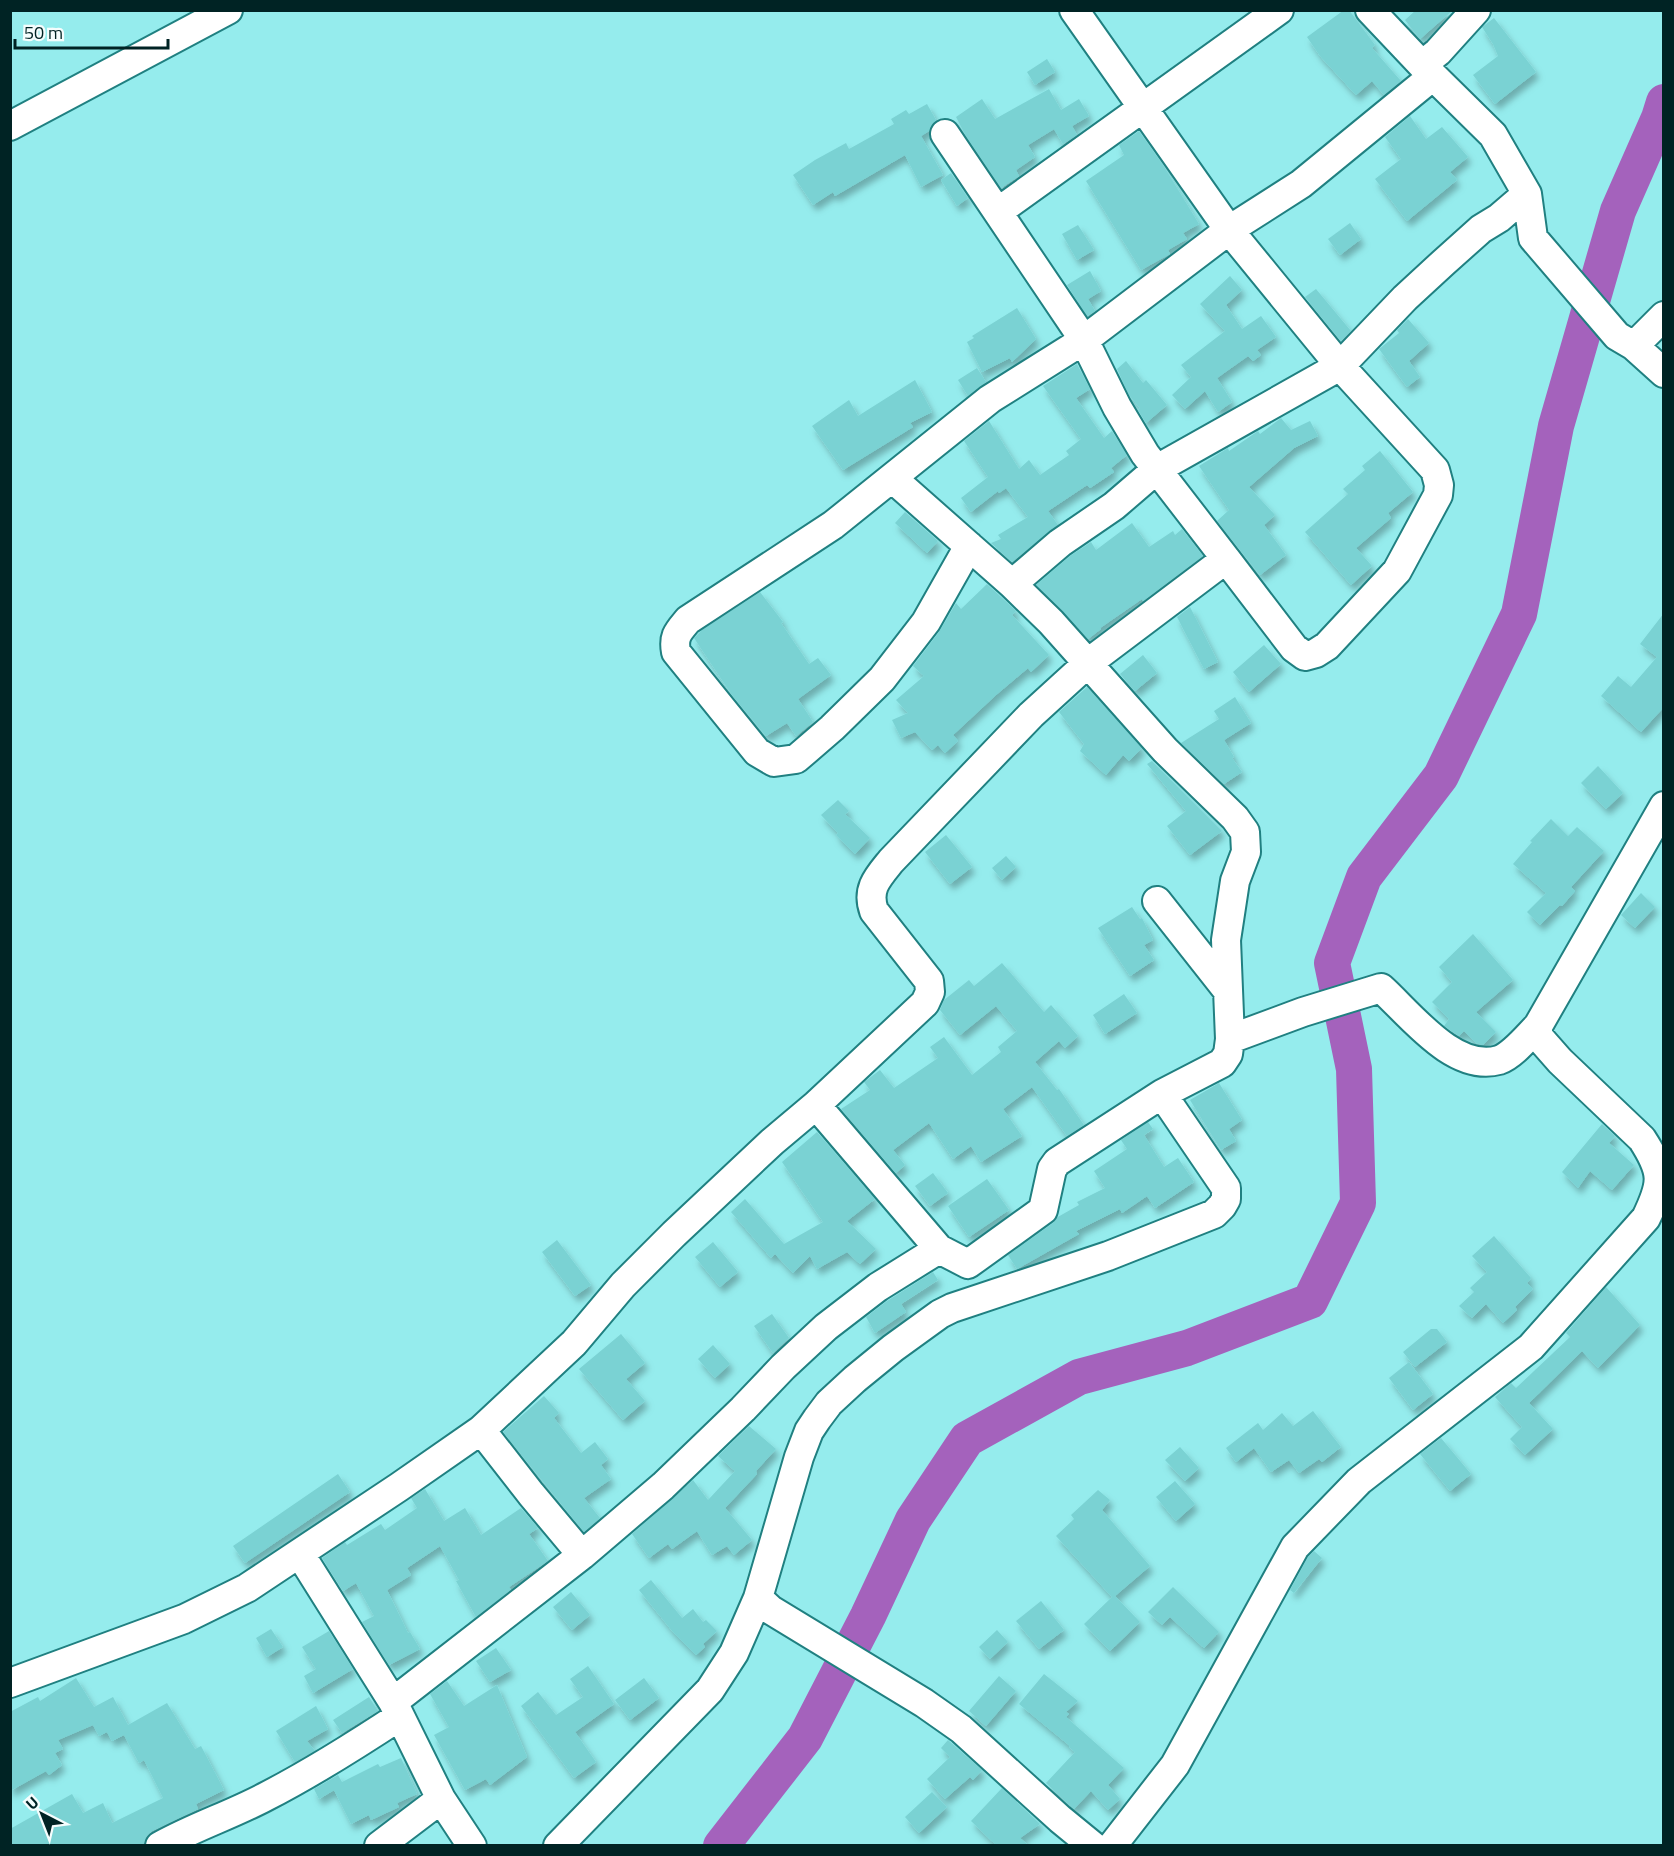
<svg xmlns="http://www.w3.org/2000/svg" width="1674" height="1856" viewBox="0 0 1674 1856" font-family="'Titillium Web',sans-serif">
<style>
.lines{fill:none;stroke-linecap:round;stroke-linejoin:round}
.river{stroke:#a462bc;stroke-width:36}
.building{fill:#7ad2d3;filter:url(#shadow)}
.minor-casing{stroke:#208081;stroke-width:32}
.minor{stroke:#fff;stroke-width:28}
</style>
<defs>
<filter id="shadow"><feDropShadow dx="3.5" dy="6" stdDeviation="3" flood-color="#0004"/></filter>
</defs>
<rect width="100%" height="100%" fill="#95eced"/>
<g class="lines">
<path class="river" d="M 721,1846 L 805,1738 L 868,1616 L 913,1520 L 967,1439 L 1079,1377 L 1187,1348 L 1310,1301 L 1358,1203 L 1354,1069 L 1332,963 L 1364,877 L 1441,776 L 1519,614 L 1556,426 L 1618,211 L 1659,118 L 1664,102"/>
</g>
<path class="building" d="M 1344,10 L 1349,10 L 1375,45 L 1372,48 L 1401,81 L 1384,95 L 1372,81 L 1356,95 L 1320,56 L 1307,37 Z
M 1416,10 L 1453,10 L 1420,39 L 1405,20 Z
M 1494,18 L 1536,72 L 1495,104 L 1473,75 L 1498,56 L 1493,44 L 1482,27 Z
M 1047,59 L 1055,72 L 1035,85 L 1027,72 Z
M 1049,89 L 1061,110 L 1079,99 L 1089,116 L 1072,126 L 1077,135 L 1063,144 L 1054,129 L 1028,145 L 1035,157 L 1016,170 L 1019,176 L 1001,188 L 966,136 L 956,117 L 982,99 L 995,119 Z
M 927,104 L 936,120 L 929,131 L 921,136 L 943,175 L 921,187 L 905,155 L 835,196 L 833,192 L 813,205 L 793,175 L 815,160 L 846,143 L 849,149 L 894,124 L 891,119 L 906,110 L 909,114 Z
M 1410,116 L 1426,139 L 1442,127 L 1468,157 L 1450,172 L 1457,180 L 1407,221 L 1375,179 L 1401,159 L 1385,137 Z
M 1139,131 L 1163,165 L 1199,224 L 1183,233 L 1187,239 L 1168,250 L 1170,254 L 1141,270 L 1086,181 L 1124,155 L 1119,145 Z
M 951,173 L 968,198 L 957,206 L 941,180 Z
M 1350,223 L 1361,239 L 1340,255 L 1328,239 Z
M 1078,225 L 1094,250 L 1077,260 L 1062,234 Z
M 1090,271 L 1101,291 L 1088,299 L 1095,311 L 1087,316 L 1067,285 Z
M 1230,276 L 1242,290 L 1226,305 L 1242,329 L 1261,316 L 1276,337 L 1257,350 L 1261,355 L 1253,361 L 1248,356 L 1217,378 L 1232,402 L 1218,412 L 1205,391 L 1185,409 L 1172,395 L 1191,377 L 1181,365 L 1225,331 L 1200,304 Z
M 1316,289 L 1351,331 L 1341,341 L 1305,297 Z
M 1017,308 L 1036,339 L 1012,362 L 1010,358 L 982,372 L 967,342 L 974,338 L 972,336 Z
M 1408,319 L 1429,343 L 1409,361 L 1420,377 L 1407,387 L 1379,349 L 1399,333 L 1397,330 Z
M 1126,361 L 1143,383 L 1146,380 L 1167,405 L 1146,423 L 1138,410 L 1140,408 L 1129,395 L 1117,369 Z
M 1077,364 L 1090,389 L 1076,398 L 1104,438 L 1112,431 L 1127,455 L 1111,468 L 1114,472 L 1090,488 L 1087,485 L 1048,511 L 1058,525 L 1012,562 L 991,543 L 1001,539 L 998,535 L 1028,517 L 1006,488 L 999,493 L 998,491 L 971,512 L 961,498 L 988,477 L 964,441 L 989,421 L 1019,469 L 1029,460 L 1040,475 L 1069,455 L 1066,451 L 1081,439 L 1043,386 Z
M 977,368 L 986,382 L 968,396 L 958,380 Z
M 915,380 L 932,412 L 910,423 L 913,427 L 843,470 L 812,426 L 849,400 L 858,416 Z
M 1281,418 L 1291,430 L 1310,421 L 1318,436 L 1294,448 L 1249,487 L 1275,515 L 1264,525 L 1286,555 L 1260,575 L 1217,521 L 1229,510 L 1199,466 L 1228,448 L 1229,451 L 1258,431 L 1260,434 Z
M 1380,451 L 1413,492 L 1388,513 L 1391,518 L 1356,548 L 1372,566 L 1351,585 L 1305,532 L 1348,494 L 1343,489 L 1365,470 L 1362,466 Z
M 905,512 L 938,541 L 927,553 L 895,523 Z
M 1132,523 L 1149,547 L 1173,531 L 1175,535 L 1182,529 L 1203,556 L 1143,601 L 1142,599 L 1100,628 L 1101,629 L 1088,639 L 1036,585 L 1070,556 L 1091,542 L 1096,550 Z
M 987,584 L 1016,611 L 1012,615 L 1049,655 L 1031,672 L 1028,668 L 996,695 L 953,735 L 958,741 L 945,753 L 938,745 L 932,750 L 915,732 L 901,738 L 892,720 L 908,713 L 896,700 L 924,676 L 913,666 L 939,632 L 956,603 L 961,609 Z
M 760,592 L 783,622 L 781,623 L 809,664 L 818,658 L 831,675 L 798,699 L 813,722 L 796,736 L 787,723 L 766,736 L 732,695 L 694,638 L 702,630 Z
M 1190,607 L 1218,662 L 1204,669 L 1177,617 Z
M 1664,613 L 1664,707 L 1641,732 L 1601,696 L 1618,676 L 1631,687 L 1657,657 L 1640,644 Z
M 1264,645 L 1281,664 L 1249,692 L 1233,672 Z
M 1143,655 L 1157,673 L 1135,691 L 1120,674 Z
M 1087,687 L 1142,748 L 1129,761 L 1123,755 L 1106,775 L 1080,751 L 1084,744 L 1059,712 Z
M 1235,697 L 1251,723 L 1224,740 L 1234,757 L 1232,758 L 1242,772 L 1224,784 L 1181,743 L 1219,719 L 1214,711 Z
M 1152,761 L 1222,831 L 1190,855 L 1167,826 L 1186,811 L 1147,764 Z
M 1598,766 L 1623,793 L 1606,809 L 1581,783 Z
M 838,800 L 849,811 L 845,814 L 870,838 L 855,854 L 836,835 L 838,833 L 821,815 Z
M 1551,819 L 1568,836 L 1577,827 L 1604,851 L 1571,887 L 1575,891 L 1562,906 L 1560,905 L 1540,925 L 1527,912 L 1546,893 L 1513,864 L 1532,842 L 1530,841 Z
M 946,835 L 972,867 L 950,884 L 925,852 Z
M 1006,856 L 1016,867 L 1002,880 L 992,868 Z
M 1641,893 L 1655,907 L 1635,928 L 1621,915 Z
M 1132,907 L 1140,919 L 1142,918 L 1153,940 L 1144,945 L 1154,960 L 1130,976 L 1098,928 Z
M 1473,934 L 1513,980 L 1476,1012 L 1496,1032 L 1483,1045 L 1476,1043 L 1464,1031 L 1459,1036 L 1444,1026 L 1449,1019 L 1432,1002 L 1452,982 L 1439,967 Z
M 1002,963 L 1044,1012 L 1051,1005 L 1078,1036 L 1065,1048 L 1059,1041 L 1035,1062 L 1057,1090 L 1059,1089 L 1084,1125 L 1067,1136 L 1032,1087 L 1003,1109 L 1022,1136 L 981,1162 L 971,1146 L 953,1159 L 929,1123 L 893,1150 L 905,1165 L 896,1173 L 841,1109 L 870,1090 L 864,1082 L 880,1070 L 894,1088 L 938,1058 L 930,1047 L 944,1037 L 972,1075 L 1001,1052 L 998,1047 L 1017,1031 L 996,1006 L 960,1035 L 940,1010 L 944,1000 L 969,980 L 974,986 Z
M 1124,994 L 1137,1013 L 1105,1034 L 1093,1015 Z
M 1219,1083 L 1242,1120 L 1229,1129 L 1236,1141 L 1221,1150 L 1190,1100 Z
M 1148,1122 L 1153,1129 L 1144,1135 L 1164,1167 L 1178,1158 L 1194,1182 L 1155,1208 L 1147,1196 L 1122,1213 L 1120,1209 L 1076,1231 L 1079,1234 L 1017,1269 L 1008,1255 L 1053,1223 L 1056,1218 L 1079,1205 L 1077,1202 L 1105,1188 L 1094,1171 L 1127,1149 L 1121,1140 Z
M 1602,1124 L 1615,1136 L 1609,1143 L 1634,1165 L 1612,1190 L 1590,1171 L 1578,1188 L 1562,1172 Z
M 817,1132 L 875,1199 L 847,1221 L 876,1249 L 860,1264 L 847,1252 L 817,1269 L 810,1256 L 793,1273 L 775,1254 L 771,1258 L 731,1212 L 745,1199 L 784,1244 L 823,1222 L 782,1162 Z
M 933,1173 L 948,1193 L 930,1206 L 915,1186 Z
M 987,1179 L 1009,1210 L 969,1237 L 948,1206 Z
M 1494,1236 L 1531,1278 L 1527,1283 L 1533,1289 L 1515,1307 L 1517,1310 L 1503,1323 L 1486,1304 L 1472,1318 L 1459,1306 L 1474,1292 L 1470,1288 L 1487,1272 L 1472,1256 Z
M 557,1240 L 591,1285 L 575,1296 L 542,1252 Z
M 713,1242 L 738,1272 L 720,1287 L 695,1257 Z
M 933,1272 L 938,1280 L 901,1304 L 906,1312 L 875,1333 L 866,1317 L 887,1301 Z
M 1606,1287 L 1640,1325 L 1598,1368 L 1582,1351 L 1529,1403 L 1553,1429 L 1525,1455 L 1510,1439 L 1522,1427 L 1495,1397 L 1511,1383 L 1516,1388 L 1570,1337 L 1566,1333 Z
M 772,1314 L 789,1338 L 773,1353 L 754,1326 Z
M 1431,1329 L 1437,1329 L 1447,1342 L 1415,1367 L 1403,1352 Z
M 621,1334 L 645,1363 L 626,1379 L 645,1401 L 623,1420 L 579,1369 Z
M 713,1345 L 730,1364 L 715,1378 L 698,1359 Z
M 1409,1362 L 1433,1394 L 1413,1410 L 1389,1378 Z
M 544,1396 L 559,1413 L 554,1418 L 581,1453 L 595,1442 L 608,1459 L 601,1465 L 611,1479 L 584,1498 L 600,1518 L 584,1532 L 503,1432 Z
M 1313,1411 L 1341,1447 L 1322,1462 L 1319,1459 L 1299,1473 L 1289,1460 L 1271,1472 L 1254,1448 L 1236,1462 L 1226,1448 L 1258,1423 L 1263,1430 L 1282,1413 L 1293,1426 Z
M 749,1426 L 776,1449 L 756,1471 L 757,1474 L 725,1508 L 752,1540 L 734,1555 L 727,1546 L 712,1555 L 697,1531 L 672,1549 L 668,1544 L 649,1558 L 632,1534 L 693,1480 L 708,1500 L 735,1471 L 718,1456 Z
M 1441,1438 L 1471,1474 L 1450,1491 L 1420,1454 Z
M 1180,1447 L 1199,1468 L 1185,1481 L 1165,1460 Z
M 338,1474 L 350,1492 L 245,1563 L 233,1546 Z
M 1175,1481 L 1195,1504 L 1176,1521 L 1156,1497 Z
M 425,1489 L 444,1521 L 465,1508 L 481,1535 L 521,1508 L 538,1528 L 529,1534 L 548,1561 L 509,1587 L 511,1590 L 476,1617 L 456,1581 L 459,1580 L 440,1546 L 407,1568 L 411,1575 L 387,1590 L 408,1633 L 410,1632 L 420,1649 L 389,1665 L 362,1622 L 374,1616 L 356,1583 L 343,1591 L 322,1558 L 345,1542 L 347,1545 L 381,1524 L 385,1530 L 417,1508 L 411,1498 Z
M 1098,1490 L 1110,1500 L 1102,1510 L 1150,1566 L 1115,1596 L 1140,1622 L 1110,1651 L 1084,1624 L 1112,1597 L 1056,1536 L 1074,1519 L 1071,1515 Z
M 1314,1551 L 1322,1558 L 1294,1593 L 1290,1590 L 1308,1557 Z
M 651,1580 L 682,1618 L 693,1609 L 703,1622 L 706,1620 L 717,1631 L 703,1644 L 705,1647 L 696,1655 L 673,1632 L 639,1590 Z
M 1173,1587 L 1219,1632 L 1204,1648 L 1170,1617 L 1162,1625 L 1148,1612 Z
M 571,1592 L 590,1615 L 572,1630 L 553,1607 Z
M 1041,1601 L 1064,1630 L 1039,1649 L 1016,1621 Z
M 271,1629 L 283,1647 L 267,1657 L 256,1638 Z
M 997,1630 L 1008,1642 L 990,1659 L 979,1647 Z
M 329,1631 L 353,1669 L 313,1693 L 304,1676 L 316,1669 L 302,1647 Z
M 496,1648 L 511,1670 L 490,1682 L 476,1661 Z
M 588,1666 L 614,1704 L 575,1732 L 596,1762 L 574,1778 L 521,1706 L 538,1692 L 556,1715 L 583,1697 L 570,1679 Z
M 1044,1674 L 1078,1701 L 1066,1712 L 1069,1714 L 1066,1717 L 1124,1768 L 1108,1785 L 1120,1799 L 1108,1810 L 1091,1791 L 1074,1809 L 1046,1783 L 1075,1752 L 1069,1747 L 1070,1746 L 1019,1704 Z
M 999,1676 L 1016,1691 L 986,1726 L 969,1711 Z
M 76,1678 L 94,1707 L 113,1697 L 128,1725 L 167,1703 L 195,1749 L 201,1746 L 224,1790 L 196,1804 L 198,1809 L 152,1831 L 146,1837 L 144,1843 L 139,1845 L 10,1845 L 10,1829 L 72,1794 L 83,1813 L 103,1803 L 112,1823 L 163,1798 L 144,1760 L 139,1763 L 124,1735 L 112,1741 L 107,1732 L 99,1736 L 93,1725 L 58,1740 L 63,1749 L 55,1753 L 62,1765 L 49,1775 L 46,1771 L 10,1791 L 10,1712 L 38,1697 L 40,1701 Z
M 644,1678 L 659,1698 L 630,1720 L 615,1700 Z
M 447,1681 L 464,1706 L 497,1685 L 527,1757 L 490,1785 L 486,1779 L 465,1790 L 434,1735 L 449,1727 L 430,1694 Z
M 369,1697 L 378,1711 L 342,1733 L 333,1720 Z
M 316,1706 L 328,1729 L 307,1741 L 315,1751 L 295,1762 L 276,1731 Z
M 948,1740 L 982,1770 L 973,1780 L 970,1777 L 945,1799 L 927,1779 L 950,1757 L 941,1748 Z
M 401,1758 L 417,1794 L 397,1803 L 399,1807 L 371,1820 L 369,1815 L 351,1824 L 334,1790 L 319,1799 L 314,1789 L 338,1775 L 342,1782 L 378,1764 L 380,1767 Z
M 1002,1788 L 1040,1824 L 1020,1838 L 1028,1845 L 996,1845 L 971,1821 Z
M 932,1792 L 947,1807 L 919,1833 L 905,1817 Z"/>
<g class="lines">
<defs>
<path id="minor" d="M 1074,10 L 1229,230 L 1340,366 L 1435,470 L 1439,485 L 1438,495 L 1397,571 L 1327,646 L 1316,653 L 1305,656 L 1294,648 L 1226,559
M 1370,10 L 1422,65 L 1493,135 L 1527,194 L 1533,238 L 1617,336 L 1634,346 L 1664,373
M 1422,65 L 1438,52 L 1476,10
M 10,126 L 228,10
M 999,211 L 1279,10
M 1634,346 L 1664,316
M 969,546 L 926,622 L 882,679 L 832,728 L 796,759 L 774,762 L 757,752 L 676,652 C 673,636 678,632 688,620 L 833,525 L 990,399 L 1084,340 L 1229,230 L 1301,184 L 1433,76
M 1012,584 L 1060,543 L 1114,506 L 1157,469 L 1340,366 L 1405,298 L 1443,263 L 1481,229 L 1499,218 L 1527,194
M 1157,901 L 1228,991
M 1230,1039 L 1303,1012 L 1381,988 C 1410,1014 1454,1073 1499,1060 C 1513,1055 1527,1037 1538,1026
M 816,1105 L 939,1249 L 968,1264 L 1043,1210 L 1052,1169 L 1057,1162 L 1162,1094
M 481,1430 L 531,1494 L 582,1555
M 300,1554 L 393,1702 L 441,1799 L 472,1846
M 758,1598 L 771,1610 L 924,1703 L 961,1729 L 1060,1819 L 1093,1846
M 10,1683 L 184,1619 L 247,1588 L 399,1487 L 481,1430 L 574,1343 L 623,1285 L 674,1234 L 772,1142 L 816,1105 L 925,1003 L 930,992 L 929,981 L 874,911 C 866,889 878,877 891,861 L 1031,715 L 1088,663 L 1226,559 L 1145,454 L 1117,407 L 1084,340 L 945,134
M 393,1702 L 582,1555 L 663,1486 L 743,1409 L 783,1367 L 826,1327 L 878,1287 L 939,1249
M 160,1846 C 194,1827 231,1815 265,1797 C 312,1773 356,1745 400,1716
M 379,1846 L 441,1799
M 558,1846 L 710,1690 L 734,1653 L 758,1598 L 799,1457 L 809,1431 L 817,1419 L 829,1403 L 855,1379 L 893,1348 L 940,1314 L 952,1308 L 1108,1256 L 1214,1214 L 1222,1206 L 1226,1199 L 1226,1188 L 1162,1094 L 1222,1063 L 1228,1054 L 1230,1039 L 1226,940 L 1235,881 L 1246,852 L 1245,832 L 1235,818 L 1165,750 L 1051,622 L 1012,584 L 892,478
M 1112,1846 L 1175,1765 L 1295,1547 L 1359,1481 L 1531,1347 L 1646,1218 C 1663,1183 1664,1173 1642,1139 L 1560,1061 L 1538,1036 L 1538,1026 L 1664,806"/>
</defs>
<use href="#minor" class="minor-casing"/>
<use href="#minor" class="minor"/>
</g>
<rect width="1674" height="1856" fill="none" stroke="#002324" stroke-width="24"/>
<g transform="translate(42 1814) rotate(318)" stroke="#f5fdfd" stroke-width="4.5" paint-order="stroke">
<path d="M0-4.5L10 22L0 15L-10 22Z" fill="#002324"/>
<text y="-9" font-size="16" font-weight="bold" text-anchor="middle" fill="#002324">U</text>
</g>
<path d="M15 39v9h153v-9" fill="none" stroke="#002324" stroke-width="3"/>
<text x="24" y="39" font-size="18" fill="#002324" stroke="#f5fdfd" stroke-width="4.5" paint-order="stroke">50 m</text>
</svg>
